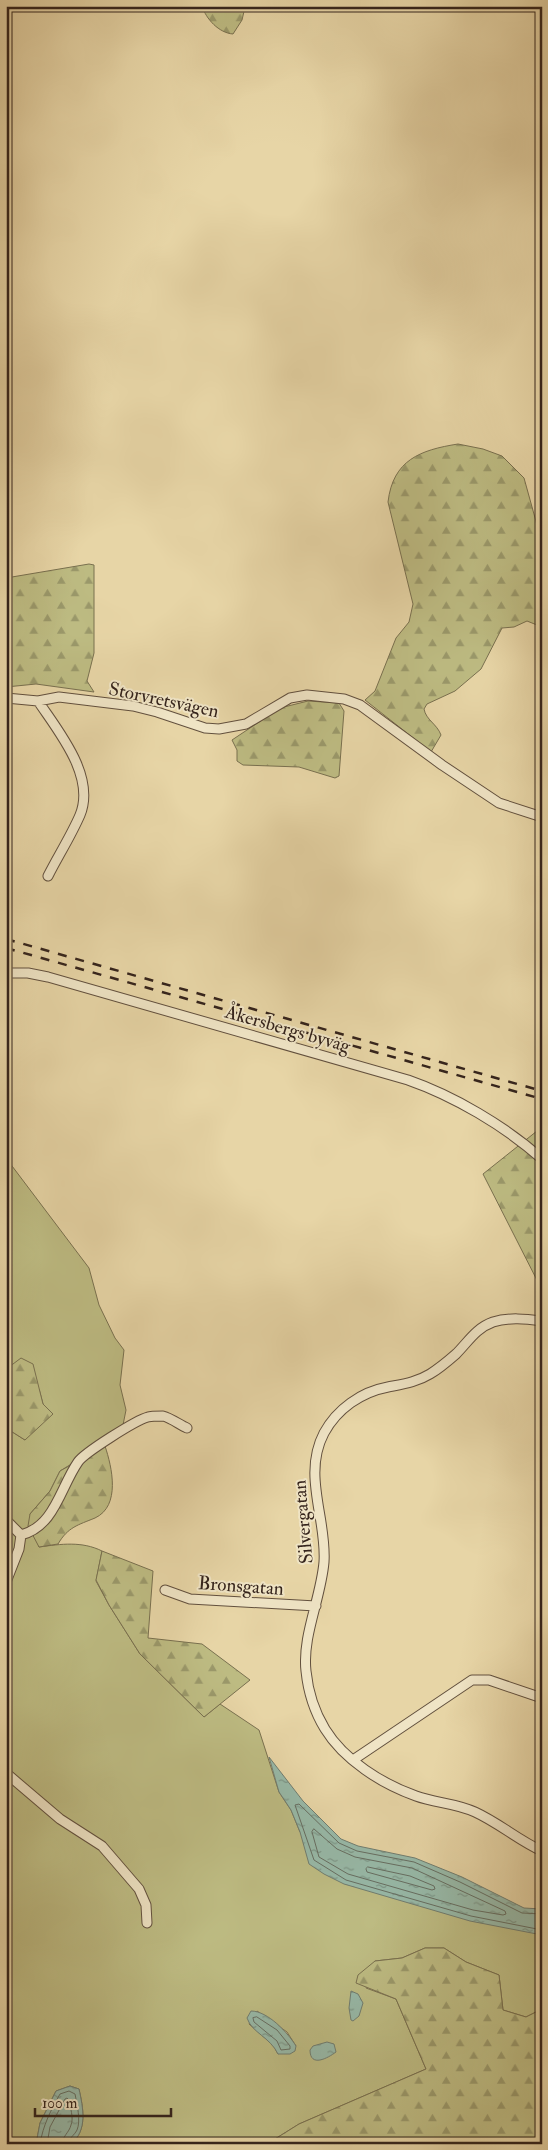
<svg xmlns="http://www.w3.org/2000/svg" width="548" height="2150" viewBox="0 0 548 2150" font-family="'IM FELL Double Pica',serif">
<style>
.green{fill:#bdbb82;stroke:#79704f;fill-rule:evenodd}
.forest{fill:url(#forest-firs);stroke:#79704f}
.water{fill:url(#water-ripples);stroke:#707d70}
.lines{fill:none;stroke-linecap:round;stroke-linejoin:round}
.shore{stroke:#666e62;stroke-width:1}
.minor-casing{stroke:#62503e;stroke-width:11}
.minor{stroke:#efe4c5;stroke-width:9}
.rail{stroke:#35241c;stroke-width:2.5;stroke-dasharray:9 9;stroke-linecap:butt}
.labels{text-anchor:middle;stroke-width:4;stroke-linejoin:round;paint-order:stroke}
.street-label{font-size:19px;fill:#35241c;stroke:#efe4c5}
</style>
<defs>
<pattern id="forest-firs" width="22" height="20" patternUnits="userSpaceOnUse" patternTransform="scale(1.25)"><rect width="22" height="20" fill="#bdbb82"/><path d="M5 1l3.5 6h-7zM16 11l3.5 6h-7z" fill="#9a986a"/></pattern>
<pattern id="water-ripples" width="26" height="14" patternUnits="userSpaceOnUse" patternTransform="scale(1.25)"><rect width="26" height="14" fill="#97b9a8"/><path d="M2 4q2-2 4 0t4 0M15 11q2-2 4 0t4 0" fill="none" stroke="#7c9688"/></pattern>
</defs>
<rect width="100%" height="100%" fill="#e7d5a6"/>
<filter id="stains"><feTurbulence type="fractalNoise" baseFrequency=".004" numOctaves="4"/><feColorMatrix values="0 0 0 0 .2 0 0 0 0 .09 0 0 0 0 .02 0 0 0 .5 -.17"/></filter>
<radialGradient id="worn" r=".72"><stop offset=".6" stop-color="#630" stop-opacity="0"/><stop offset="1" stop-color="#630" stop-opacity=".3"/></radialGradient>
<path class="green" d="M 6,1158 L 89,1268 L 99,1305 L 115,1338 L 124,1350 L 120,1385 L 126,1410 L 123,1425 L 73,1463 L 60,1471 L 50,1491 L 30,1514 L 39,1547 C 61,1544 82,1541 102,1551 L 96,1581 L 109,1605 L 140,1654 L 204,1717 L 220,1704 L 259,1730 L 279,1792 L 291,1810 L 300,1832 L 527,1931 L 542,1935 L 542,2009 L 526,2017 L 503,2010 L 499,1975 L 466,1962 L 444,1948 L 425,1948 L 402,1958 L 375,1961 L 366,1988 L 396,1999 L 426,2069 L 299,2124 L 267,2144 L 71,2144 C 88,2130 83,2107 79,2089 L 70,2086 L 56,2091 L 40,2123 L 36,2144 L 6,2144 L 6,1428 L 25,1440 L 43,1404 L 39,1389 L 9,1367 L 6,1372 ZM 257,2011 L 287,2032 L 296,2046 L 278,2054 L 273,2045 L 249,2024 Z"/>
<path class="forest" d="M 202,6 L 245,6 L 245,7 L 242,20 L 233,34 C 219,33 206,19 202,6 Z
M 458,444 L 483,449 L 502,456 L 524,478 L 542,543 L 542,627 L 527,621 L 514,627 L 502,628 L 481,669 L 455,691 L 427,704 L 424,709 C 426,720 437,724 441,735 L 431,752 L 365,700 L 375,691 L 396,638 L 409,622 L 413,604 L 388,502 C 393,460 420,450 458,444 Z
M 89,564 L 94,565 L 94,653 L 87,681 L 94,692 L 36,684 L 6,687 L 6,578 Z
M 308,701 L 339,703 L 344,711 L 339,776 L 335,778 L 299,767 L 243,765 L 237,761 L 237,750 L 232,740 L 280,708 Z
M 542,1127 L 542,1290 L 483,1174 Z
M 21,1358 L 33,1364 L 43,1404 L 53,1414 L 25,1440 L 6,1428 L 6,1372 L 9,1367 Z
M 105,1446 C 112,1467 121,1506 95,1518 C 78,1525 68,1527 58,1544 L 39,1547 L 28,1526 L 30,1514 L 50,1491 L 60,1471 Z
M 102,1551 L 153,1571 L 148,1638 L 202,1644 L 250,1680 L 204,1717 L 140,1654 L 109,1605 L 96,1580 Z
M 425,1948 L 444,1948 L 466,1962 L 499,1975 L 503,2010 L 526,2017 L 542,2009 L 542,2144 L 267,2144 L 299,2124 L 426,2069 L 396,1999 L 356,1983 L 358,1975 L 375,1961 L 402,1958 Z"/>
<path class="water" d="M 269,1757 L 303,1801 L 341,1839 L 358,1846 L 415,1858 L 462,1877 L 524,1908 L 542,1909 L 542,1935 L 470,1921 L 344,1884 L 324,1874 L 309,1864 L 300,1832 L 291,1810 L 279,1792 Z
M 351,1991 L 358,1994 L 363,2003 L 359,2016 L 353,2021 L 351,2020 L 349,2008 Z
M 251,2011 C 268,2011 288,2033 296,2046 L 295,2051 L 290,2054 L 278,2054 C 270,2037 252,2033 247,2018 Z
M 327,2042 L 334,2044 L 336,2052 C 328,2058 310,2068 310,2050 L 313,2046 Z
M 70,2086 L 79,2089 C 83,2108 88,2130 71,2144 L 36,2144 L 40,2123 L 56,2091 Z"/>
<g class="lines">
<path class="shore" d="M 314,1829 L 337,1849 L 355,1857 L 412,1868 L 505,1911 L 506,1914 L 503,1915 L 473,1910 L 348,1874 L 319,1857 L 312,1832 Z
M 368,1867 L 410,1876 L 434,1886 L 435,1889 L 432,1890 L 367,1872 L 366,1869 Z
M 542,1914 L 522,1913 L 460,1882 L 414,1862 L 357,1851 L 339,1843 L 299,1804 L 295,1805 L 314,1860 L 346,1880 L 471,1916 L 542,1930
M 257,2017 L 277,2030 L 290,2046 L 290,2049 L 281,2050 L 277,2041 L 254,2022 L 253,2018 Z
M 40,2144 C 43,2125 51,2110 60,2094 L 69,2091 L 75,2094 C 77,2104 81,2121 77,2130 C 74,2136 69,2137 69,2144
M 47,2144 L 50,2127 L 65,2099 L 67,2098 L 69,2100 C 70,2107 74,2118 71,2125 C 69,2133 63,2135 62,2144"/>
<defs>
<path id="minor" d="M 6,698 L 38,701 L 59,697 L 133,706 L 157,712 L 205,728 L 219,729 L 246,724 L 290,698 L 307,695 L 344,699 L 360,705 L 442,765 L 499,803 L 542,817
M 38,701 C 58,731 96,776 80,815 C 71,836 58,856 48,876
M 6,973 L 28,973 L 48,977 L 408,1080 C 454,1096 505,1126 542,1159
M 542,1321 C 526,1319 509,1317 493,1322 C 476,1328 468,1342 456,1354 C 448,1361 440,1368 430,1374 C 417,1382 403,1384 388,1387 C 361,1392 337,1409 324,1433 C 302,1475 327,1519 324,1562 C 321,1598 302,1636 306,1671 C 308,1691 314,1711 325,1729 C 344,1760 382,1784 416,1796 C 435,1803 456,1803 475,1812 C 499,1823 518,1840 542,1851
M 6,1520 L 21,1535
M 21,1535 C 55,1526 60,1488 78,1462 C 84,1453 136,1420 148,1417 C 151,1416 159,1416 163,1416 C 171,1418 180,1425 187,1428
M 6,1582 L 19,1549 L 21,1535
M 165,1590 L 190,1599 L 316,1606
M 353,1760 L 472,1680 L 489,1680 L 542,1698
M 6,1773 L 60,1819 L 102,1846 L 139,1889 L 146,1905 L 147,1923"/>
</defs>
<use href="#minor" class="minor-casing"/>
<use href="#minor" class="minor"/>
<path class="rail" d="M 6,939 L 542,1091
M 6,948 L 542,1099"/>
</g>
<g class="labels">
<g class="street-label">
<text transform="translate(164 699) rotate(12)" y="7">Storvretsvägen</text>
<text transform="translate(288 1028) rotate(16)" y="7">Åkersbergs byväg</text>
<text transform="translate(302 1522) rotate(-95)" y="7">Silvergatan</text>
<text transform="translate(241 1585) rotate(4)" y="7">Bronsgatan</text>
</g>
</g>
<rect width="548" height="2150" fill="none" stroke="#e7d5a6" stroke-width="25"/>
<rect x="8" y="8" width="533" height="2135" fill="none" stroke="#35241c" stroke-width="2.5"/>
<rect x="12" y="12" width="523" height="2125" fill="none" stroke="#35241c"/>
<path d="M35 2108v8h136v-8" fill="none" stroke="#35241c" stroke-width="2.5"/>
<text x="42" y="2108" font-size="15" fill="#35241c" stroke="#efe4c5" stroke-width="4" paint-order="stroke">100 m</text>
<rect width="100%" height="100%" filter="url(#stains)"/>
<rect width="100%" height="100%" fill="url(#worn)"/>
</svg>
